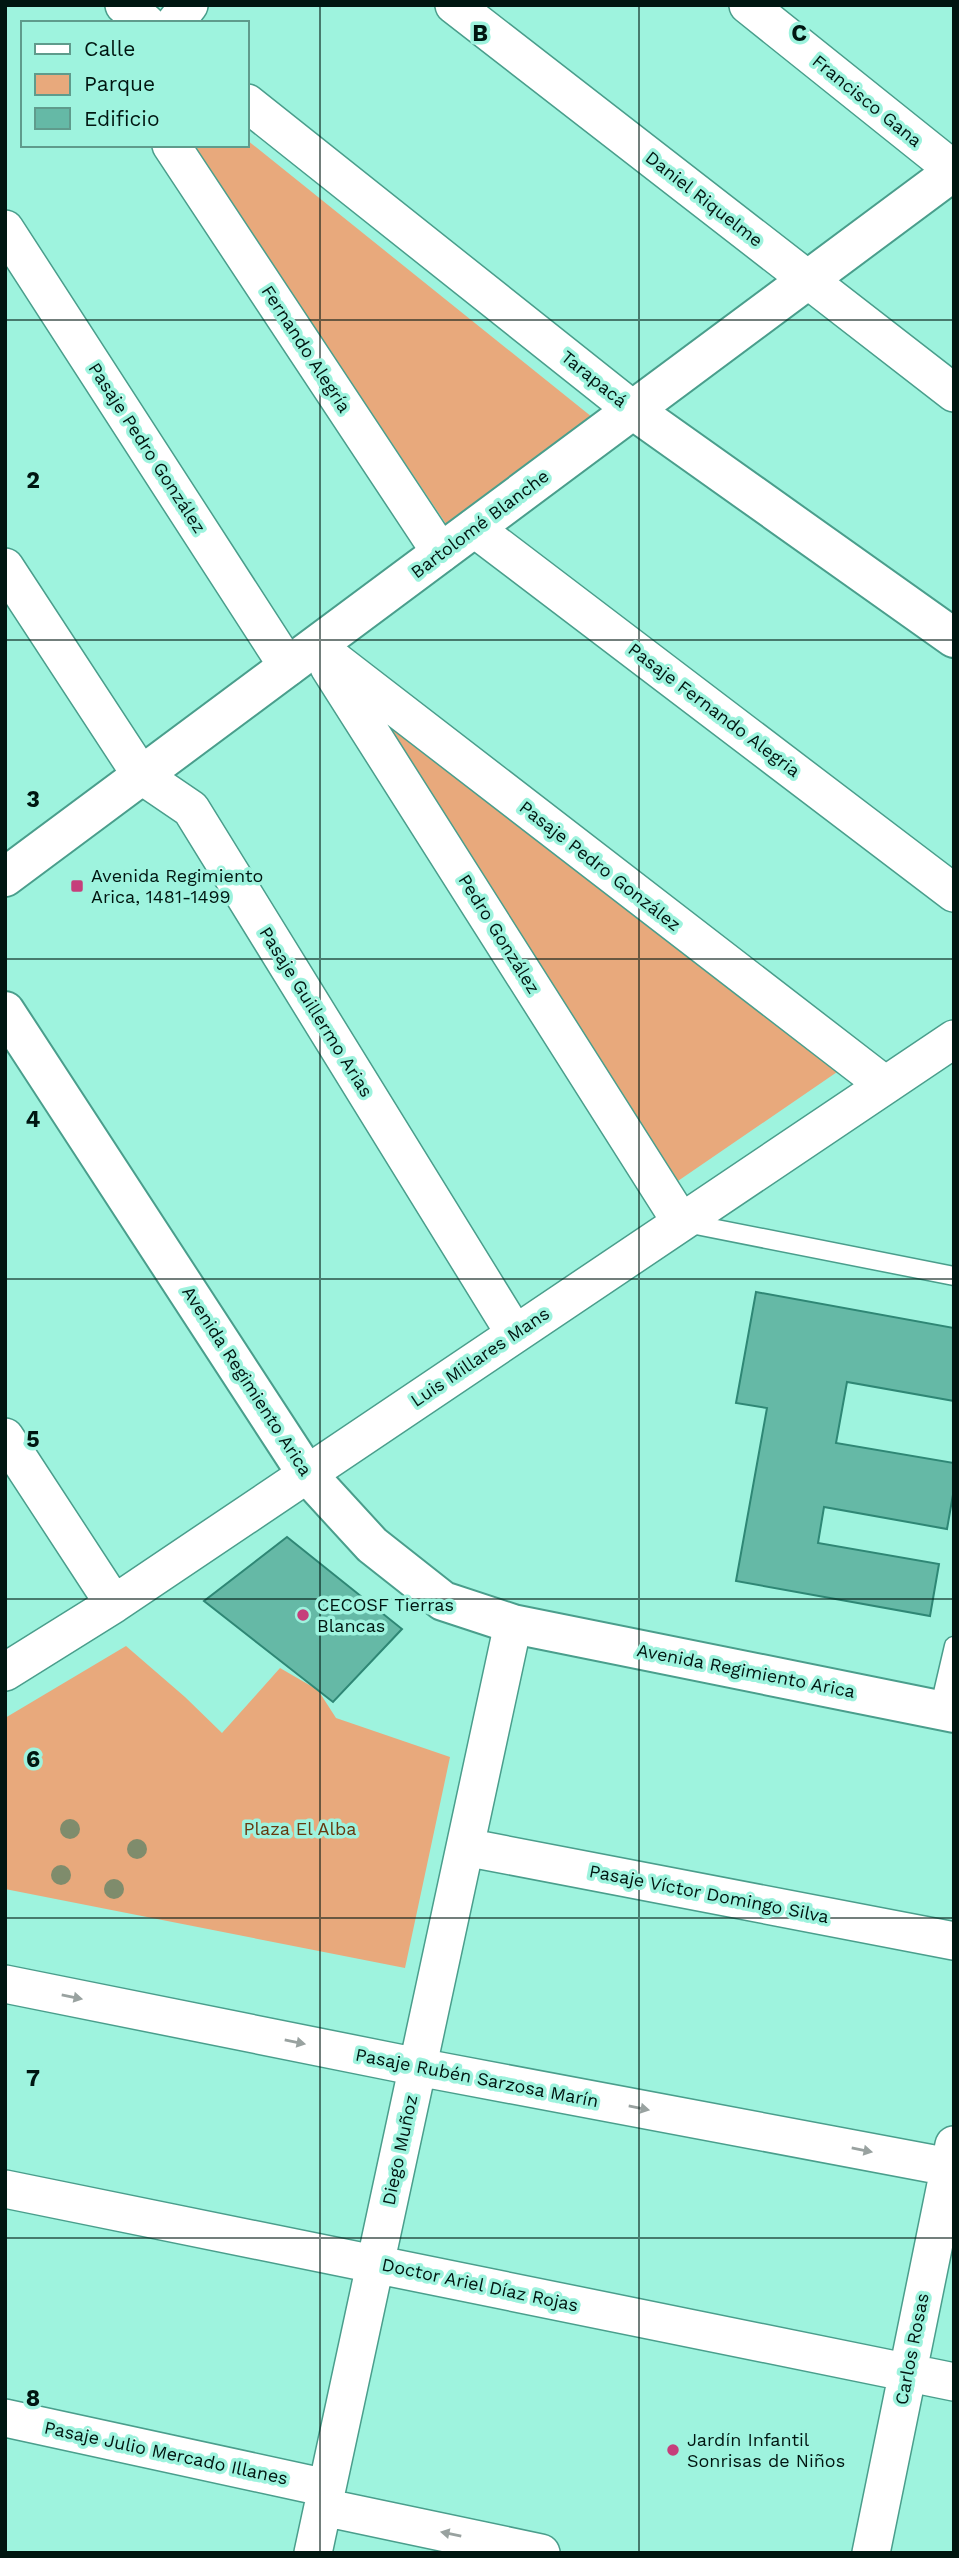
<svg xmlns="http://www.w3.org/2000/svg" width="959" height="2558" viewBox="0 0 959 2558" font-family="'Work Sans',sans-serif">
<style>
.green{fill:#e8a97c}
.building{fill:#65b9a6;stroke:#2f8775;stroke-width:2}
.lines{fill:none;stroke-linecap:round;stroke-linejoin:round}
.lane-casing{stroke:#4a9e8c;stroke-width:21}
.street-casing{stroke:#4a9e8c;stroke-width:40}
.secondary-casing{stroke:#4a9e8c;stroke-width:42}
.lane{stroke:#fff;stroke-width:18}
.street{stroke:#fff;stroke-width:37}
.secondary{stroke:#fff;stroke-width:38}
.tree{fill:#7f8c6c}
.oneway{fill:#99a2a0}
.grid{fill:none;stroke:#001611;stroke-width:2;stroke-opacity:0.55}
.poi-dot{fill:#c63e7b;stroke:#9ef3de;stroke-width:2.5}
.labels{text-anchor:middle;stroke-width:7;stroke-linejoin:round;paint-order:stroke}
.street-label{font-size:18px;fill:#001611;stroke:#9ef3de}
.poi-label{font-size:18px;fill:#001611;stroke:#9ef3de;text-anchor:start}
.park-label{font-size:18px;fill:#66380f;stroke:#9ef3de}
.grid-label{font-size:23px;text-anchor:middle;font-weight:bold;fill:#001611;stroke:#9ef3de;stroke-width:7;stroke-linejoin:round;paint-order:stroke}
</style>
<rect width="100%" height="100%" fill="#9ef3de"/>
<path class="green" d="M 247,140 L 592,417 L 448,527 L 192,145 L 247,145 Z
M 360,699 L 840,1070 L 675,1183 Z
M 126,1646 L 185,1697 L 222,1733 L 280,1668 L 318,1690 L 336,1718 L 450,1757 L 405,1968 L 5,1889 L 5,1718 Z"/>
<path class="building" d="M 756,1292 L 954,1328 L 954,1401 L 847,1382 L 836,1443 L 954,1463 L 954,1489 L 947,1529 L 824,1507 L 818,1543 L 939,1564 L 930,1616 L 736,1581 L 767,1408 L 736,1403 Z
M 287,1537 L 402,1629 L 333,1702 L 204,1601 Z"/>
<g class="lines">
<defs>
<path id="lane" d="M 686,1223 L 954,1276
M 939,1710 L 954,1646"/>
<path id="street" d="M 124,5 L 146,23
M 454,5 L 954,393
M 748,5 L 954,170
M 175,23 L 189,5
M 247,103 L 633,410
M 171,145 L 441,553
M 5,229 L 288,667
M 474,528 L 954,893
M 5,567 L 141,775 L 191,809 L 515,1334
M 316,646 L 885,1085
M 329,667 L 681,1222
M 5,1437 L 114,1604
M 5,1672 L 114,1604 L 954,1039
M 465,1847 L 954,1941
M 5,1984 L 418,2067 L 949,2167
M 5,2189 L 954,2382
M 5,2418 L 327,2488
M 323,2507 L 541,2553
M 313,2553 L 513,1624
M 871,2553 L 954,2145"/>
<path id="secondary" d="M 633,410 L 954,638
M 5,877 L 954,171
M 5,1011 L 306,1473 L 372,1545 L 443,1601 L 513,1624 L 954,1713"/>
</defs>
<use href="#lane" class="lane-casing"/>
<use href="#street" class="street-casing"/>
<use href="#secondary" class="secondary-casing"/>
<use href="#lane" class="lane"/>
<use href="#street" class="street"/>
<use href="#secondary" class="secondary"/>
</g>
<g class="tree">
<circle cx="70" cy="1829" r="10"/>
<circle cx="137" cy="1849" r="10"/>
<circle cx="61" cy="1875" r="10"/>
<circle cx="114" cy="1889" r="10"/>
</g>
<defs><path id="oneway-solid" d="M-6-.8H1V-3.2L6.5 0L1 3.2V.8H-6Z" transform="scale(1.75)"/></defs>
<g class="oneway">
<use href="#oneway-solid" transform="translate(72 1997) rotate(11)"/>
<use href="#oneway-solid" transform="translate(295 2042) rotate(11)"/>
<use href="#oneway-solid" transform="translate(639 2108) rotate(11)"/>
<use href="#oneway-solid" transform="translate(862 2150) rotate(11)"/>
<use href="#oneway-solid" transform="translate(451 2534) rotate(-168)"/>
</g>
<path class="grid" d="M 320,5 L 320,2553M 639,5 L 639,2553M 5,320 L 954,320M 5,640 L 954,640M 5,959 L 954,959M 5,1279 L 954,1279M 5,1599 L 954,1599M 5,1918 L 954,1918M 5,2238 L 954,2238"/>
<g class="poi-dot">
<rect x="70" y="879" width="14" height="14" rx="3.5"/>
<circle cx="303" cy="1615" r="7"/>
<circle cx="673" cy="2450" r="7"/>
</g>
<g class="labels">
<g class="street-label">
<text transform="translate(867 101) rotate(39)" y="6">Francisco Gana</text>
<text transform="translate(704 199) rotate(38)" y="6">Daniel Riquelme</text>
<text transform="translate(306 349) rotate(57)" y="6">Fernando Alegría</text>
<text transform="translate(594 379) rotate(39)" y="6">Tarapacá</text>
<text transform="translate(147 448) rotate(57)" y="6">Pasaje Pedro González</text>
<text transform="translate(480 524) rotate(-37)" y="6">Bartolomé Blanche</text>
<text transform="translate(714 710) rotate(37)" y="6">Pasaje Fernando Alegria</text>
<text transform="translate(600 866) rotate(38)" y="6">Pasaje Pedro González</text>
<text transform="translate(499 934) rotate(58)" y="6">Pedro González</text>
<text transform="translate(316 1012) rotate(58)" y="6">Pasaje Guillermo Arias</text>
<text transform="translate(480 1357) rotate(-34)" y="6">Luis Millares Mans</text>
<text transform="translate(247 1381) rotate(57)" y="6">Avenida Regimiento Arica</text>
<text transform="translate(746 1671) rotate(11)" y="6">Avenida Regimiento Arica</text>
<text transform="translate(709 1894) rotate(11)" y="6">Pasaje Víctor Domingo Silva</text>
<text transform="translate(477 2078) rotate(11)" y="6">Pasaje Rubén Sarzosa Marín</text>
<text transform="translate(400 2150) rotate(-78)" y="6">Diego Muñoz</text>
<text transform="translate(480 2285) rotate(12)" y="6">Doctor Ariel Díaz Rojas</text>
<text transform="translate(912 2349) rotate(-79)" y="6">Carlos Rosas</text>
<text transform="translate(166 2453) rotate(12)" y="6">Pasaje Julio Mercado Illanes</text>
</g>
<g class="poi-label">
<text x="91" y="882">Avenida Regimiento<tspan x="91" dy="21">Arica, 1481-1499</tspan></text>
<text x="317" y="1611">CECOSF Tierras<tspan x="317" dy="21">Blancas</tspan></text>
<text x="687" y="2446">Jardín Infantil<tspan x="687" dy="21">Sonrisas de Niños</tspan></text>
</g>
<g class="park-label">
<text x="300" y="1835">Plaza El Alba</text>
</g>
</g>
<g class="grid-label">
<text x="480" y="41">B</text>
<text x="799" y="41">C</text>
<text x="33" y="488">2</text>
<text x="33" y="807">3</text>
<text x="33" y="1127">4</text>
<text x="33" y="1447">5</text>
<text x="33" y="1767">6</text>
<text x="33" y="2086">7</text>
<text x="33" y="2406">8</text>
</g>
<rect width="959" height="2558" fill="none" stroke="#001611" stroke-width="14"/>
<rect x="21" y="21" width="228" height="126" fill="#9ef3de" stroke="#5f9b8c" stroke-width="2"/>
<rect x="35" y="44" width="35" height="10" fill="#ffffff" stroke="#5f9b8c" stroke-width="2"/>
<text x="84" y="56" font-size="21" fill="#001611">Calle</text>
<rect x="35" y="74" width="35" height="21" fill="#e8a97c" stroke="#5f9b8c" stroke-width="2"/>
<text x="84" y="91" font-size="21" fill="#001611">Parque</text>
<rect x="35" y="108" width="35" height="21" fill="#65b9a6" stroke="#5f9b8c" stroke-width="2"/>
<text x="84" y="126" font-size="21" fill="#001611">Edificio</text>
</svg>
